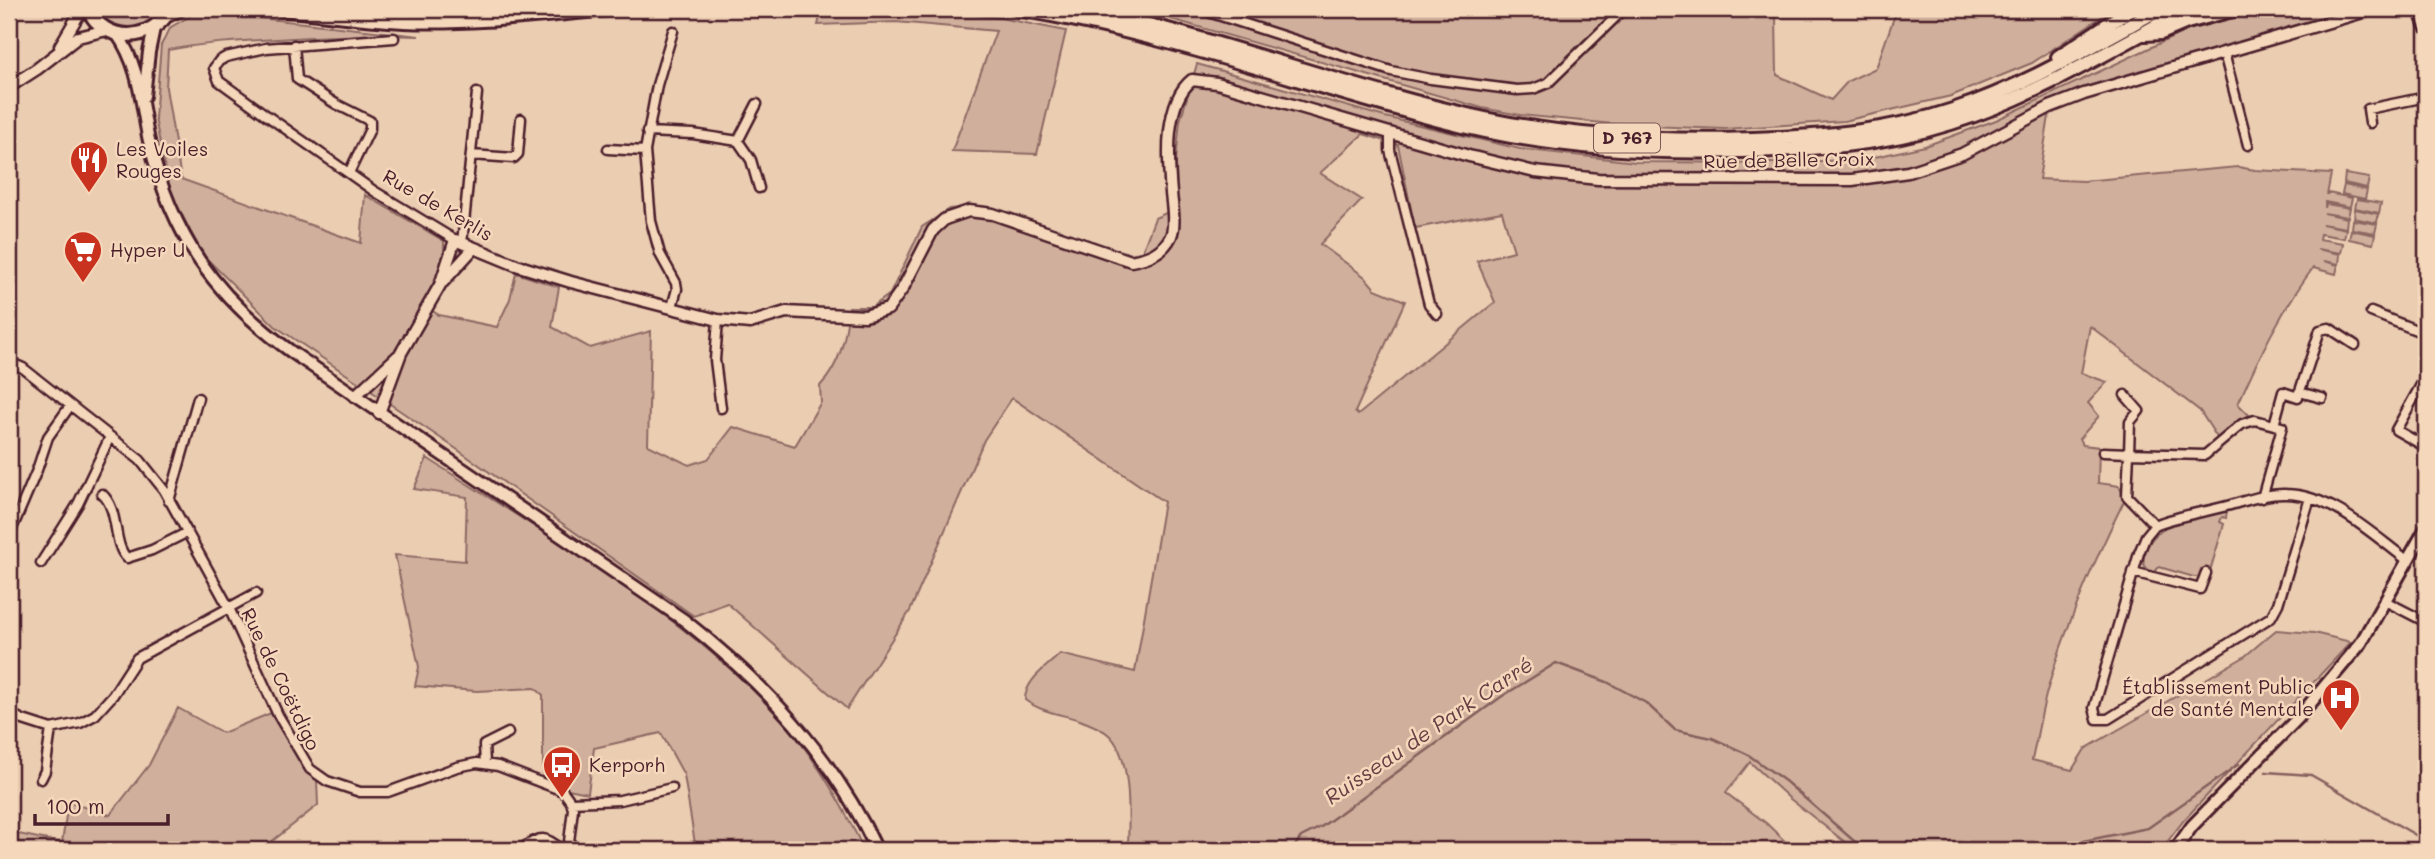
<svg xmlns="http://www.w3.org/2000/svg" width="2435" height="859" viewBox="0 0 2435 859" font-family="Mali,sans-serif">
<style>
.green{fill:#d0b09c;stroke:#8d6864;stroke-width:2;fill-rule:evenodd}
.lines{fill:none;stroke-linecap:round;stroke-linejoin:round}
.stream{stroke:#855e5c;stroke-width:2.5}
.minor-casing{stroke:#4a1f2b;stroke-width:13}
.tertiary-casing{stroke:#4a1f2b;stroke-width:15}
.secondary-casing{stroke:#4a1f2b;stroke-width:16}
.primary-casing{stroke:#4a1f2b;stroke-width:18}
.trunk-casing{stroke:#4a1f2b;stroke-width:18}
.minor{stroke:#f5d8bb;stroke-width:8}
.tertiary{stroke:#f5d8bb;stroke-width:10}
.secondary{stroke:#f5d8bb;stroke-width:10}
.primary{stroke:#f5d8bb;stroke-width:12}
.trunk{stroke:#f5d8bb;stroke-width:12}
.labels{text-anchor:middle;stroke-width:5;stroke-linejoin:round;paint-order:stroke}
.shield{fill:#f5d8bb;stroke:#7d5656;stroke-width:2}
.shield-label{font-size:18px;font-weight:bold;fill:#4a1f2b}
.poi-label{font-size:19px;fill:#4a1f2b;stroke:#f5d8bb;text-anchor:start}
.street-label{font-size:19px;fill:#4a1f2b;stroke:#f5d8bb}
.water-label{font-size:21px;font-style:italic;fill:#673e44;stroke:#f5d8bb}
</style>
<rect width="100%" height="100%" fill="#ebcdb2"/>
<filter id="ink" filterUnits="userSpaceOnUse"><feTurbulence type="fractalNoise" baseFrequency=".0143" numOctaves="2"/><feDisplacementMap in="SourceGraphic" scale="14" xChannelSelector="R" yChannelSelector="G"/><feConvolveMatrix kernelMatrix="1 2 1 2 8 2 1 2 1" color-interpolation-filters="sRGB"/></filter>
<g filter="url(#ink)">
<path class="green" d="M 97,9 L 162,9 C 143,31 114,37 97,9 Z
M 822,9 L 932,9 L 1000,18 L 1066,31 L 1037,154 L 952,151 L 996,31 L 896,22 L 818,25 Z
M 1136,9 L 1779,9 L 1776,16 L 1777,75 L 1831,100 L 1848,81 L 1876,68 L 1897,9 L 2113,9 L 2032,63 L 1951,96 L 1844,121 L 1724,129 L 1623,125 L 1520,115 L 1482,108 Z
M 2261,9 L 2359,9 L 2047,104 L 2049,116 L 2039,179 L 2083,181 L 2238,167 L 2255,170 L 2331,174 L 2327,195 L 2328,193 L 2352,198 L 2350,207 L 2325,202 L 2325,208 L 2326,204 L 2350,208 L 2348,217 L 2324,213 L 2347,218 L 2346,228 L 2322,224 L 2346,229 L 2344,238 L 2320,234 L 2319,239 L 2343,243 L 2341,253 L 2317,249 L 2340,254 L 2339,264 L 2324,261 L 2338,265 L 2336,274 L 2313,268 C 2281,311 2259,356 2238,404 L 2249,415 L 2218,439 L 2200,411 L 2090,326 L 2081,373 L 2107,382 L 2088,403 L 2099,416 L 2079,439 L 2083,445 L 2099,447 L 2098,483 L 2119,486 L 2125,499 C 2094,561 2066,624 2047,691 C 2041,714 2037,737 2032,760 L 2072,770 L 2085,749 L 2244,657 L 2276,630 L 2314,633 L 2351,642 L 2184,820 L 2161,850 L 1855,850 L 1789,798 L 1750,762 L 1726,793 L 1766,823 L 1794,850 L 1126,850 L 1128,846 C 1129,817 1132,756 1109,735 C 1102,728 1089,724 1080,720 C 1061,714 1041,712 1025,700 C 1025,680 1047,667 1060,654 L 1135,672 L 1164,502 L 1012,398 L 984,440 L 910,611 L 847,709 L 727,603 L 694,616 L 455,448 L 275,326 L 202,254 L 169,190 L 155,118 L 161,45 L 171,27 L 192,15 L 224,14 L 419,36 C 371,34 324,36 277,39 C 240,41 204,43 168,50 L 166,88 L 181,179 L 361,243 L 365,195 L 444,241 L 444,261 L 423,305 L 439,315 L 497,327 L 510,299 L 516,273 L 559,287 L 552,327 L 590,348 L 651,331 L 648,445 L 689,465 L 708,459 L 733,427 L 795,446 L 821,402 L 820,386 C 841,364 846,336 849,307 L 872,307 L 890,294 L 922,227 L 950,209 L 974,206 L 1127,254 L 1142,252 L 1155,218 L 1177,208 L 1176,160 L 1180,121 L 1197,64 L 1385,117 L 1520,149 L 1636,162 L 1775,163 L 1866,159 L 1925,146 L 1996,120 L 2205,22 ZM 1363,134 L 1398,145 L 1415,228 L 1502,212 L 1514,251 L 1477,261 L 1495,302 L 1358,415 L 1355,412 L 1405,301 L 1375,289 L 1365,277 L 1320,244 L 1362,200 L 1320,173 Z
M 2345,174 L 2369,178 L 2367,188 L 2344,183 Z
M 2344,185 L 2367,190 L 2365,199 L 2342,194 Z
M 2357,199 L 2381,203 L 2379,213 L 2355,208 Z
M 2355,209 L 2378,214 L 2377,223 L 2354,218 Z
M 2353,220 L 2377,224 L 2375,233 L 2352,229 Z
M 2351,230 L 2375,235 L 2373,244 L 2349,239 Z
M 427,458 C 550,538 682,611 782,720 C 816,758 842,804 864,850 L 696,850 L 684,775 L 661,733 L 594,748 L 588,793 L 568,789 L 543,777 L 543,695 L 535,688 L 477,691 L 415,686 L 419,667 L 395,555 L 465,561 L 467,497 L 414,489 Z
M 2227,509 L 2226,518 L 2222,517 L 2220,522 L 2224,524 L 2210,571 L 2201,569 L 2198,577 L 2194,577 L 2159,567 L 2154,573 C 2146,569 2142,565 2144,556 C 2153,519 2196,517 2227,509 Z
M 178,708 L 223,733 L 271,713 L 304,767 L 317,780 L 318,805 L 261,850 L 9,850 L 9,832 L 62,843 L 68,802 L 110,815 L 149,765 Z"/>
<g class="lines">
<path class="stream" d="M 2266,772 L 2311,775 L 2426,841
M 1292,850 L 1301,837 L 1321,827 L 1501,697 L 1556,663 L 1607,682 L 1646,703 L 1675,730 L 1712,738 L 1747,754 L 1785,781 L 1854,841 L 1874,850
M 2063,850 L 2083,841 L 2148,828 L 2239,764"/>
<defs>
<path id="minor" d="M 1199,9 L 1391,71 L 1431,79 L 1517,90 L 1533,89 L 1548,83 L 1624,9
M 394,38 L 266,48 L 226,57 L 219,61 L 214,68 L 219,81 L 266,115 L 374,191 L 455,240
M 294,45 L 297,79 L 336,104 L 370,121 L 370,129 L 349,173
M 2224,53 L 2248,145
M 2370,123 L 2368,109 L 2426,97
M 647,132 L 693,134 L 738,141 L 751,160 L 759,188
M 1390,134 L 1390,150 L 1429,304 L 1437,314
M 738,141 L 757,104
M 608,149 L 645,151
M 471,155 L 514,158 L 518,154 L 521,119
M 462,243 L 477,93
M 672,307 L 677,289 L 676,283 L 660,254 L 651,221 L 645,151 L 657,85 L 673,31
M 2371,312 L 2421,332 L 2426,331
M 718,320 L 715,360 L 721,408
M 9,362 L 23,368 L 140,460 L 164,490 L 229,608 L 278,715 L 310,769 L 327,781 L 360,792 L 388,792 L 457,767 L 477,763 L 498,766 L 563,791 L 571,802 L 573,809 L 568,850
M 2426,376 L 2396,430 L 2426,447
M 2299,392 L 2322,398
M 2274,425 L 2283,392 L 2298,397 L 2320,330 L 2329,328 L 2355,345
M 2103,452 L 2129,453 L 2130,422 L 2139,411 L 2125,395
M 102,494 C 120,510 112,544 127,558 L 152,550 L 186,533
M 2310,498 L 2278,604 L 2271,617 L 2108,719 L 2097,719 L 2094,708 L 2139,553 L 2146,536 L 2155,525 C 2177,516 2200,513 2223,507 C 2243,502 2265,493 2286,494 C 2332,495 2372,534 2407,560
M 169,501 L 198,398
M 2155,525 L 2127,496 L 2129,453 L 2205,455 L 2242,424 L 2255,420 L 2282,427 L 2262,498
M 9,536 L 37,470 L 48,437 L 70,406
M 41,563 L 78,504 L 110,437
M 2133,572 L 2200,589 L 2206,573
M 2385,601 L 2426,622
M 9,713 L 23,720 L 51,729 L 80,723 L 95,715 L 113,695 L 137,658 L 256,593
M 485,763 L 484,745 L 508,733
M 41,779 L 45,771 L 51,729
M 571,802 L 620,800 L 672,788
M 519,850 C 540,838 542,833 562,850"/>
<path id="tertiary" d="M 60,46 L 82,9
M 9,87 L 37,69 L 78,37 L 107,30
M 443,282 L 473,249
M 355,396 L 398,356
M 379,413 L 401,353 L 440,285 L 455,240 L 516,265 L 571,282 L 718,320 L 750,323 L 786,312 L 865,316 L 888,309 L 903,288 L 933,230 L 945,219 L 969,211 L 993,214 L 1131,261 C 1147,258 1163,253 1171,236 C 1176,224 1172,206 1171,193 C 1168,160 1164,102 1192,80 L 1217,83 L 1469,156 L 1535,172 L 1598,179 L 1852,180 L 1908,172 L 1962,154 L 2050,107 L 2084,94 L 2373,9"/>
<path id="secondary" d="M 2419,9 L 2426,27
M 117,34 C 140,66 141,104 149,141 C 172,236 214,296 293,353 L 684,620 C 764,683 833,756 877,850
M 144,96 L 149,52 L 154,28
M 2175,850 L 2192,826 L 2298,718 L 2361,643 L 2426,528"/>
<path id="primary" d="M 88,9 C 105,45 153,42 170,9"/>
<path id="trunk" d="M 280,9 C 322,13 363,19 404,21 C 473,24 541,15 609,9
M 411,9 L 468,9
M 1018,9 C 1162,32 1302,84 1443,121 C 1540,147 1640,154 1740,151 C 1811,150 1882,145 1951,123 C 2034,97 2111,50 2187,9
M 1082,9 C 1220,38 1352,91 1490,120 C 1577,138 1665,142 1753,139 C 1821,137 1888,132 1953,110 C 2026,86 2093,45 2160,9
M 167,15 L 180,9
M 2145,34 L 2161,33 L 2187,22 L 2236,9
M 2058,57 L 2131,9"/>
</defs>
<use href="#minor" class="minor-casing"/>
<use href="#tertiary" class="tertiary-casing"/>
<use href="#secondary" class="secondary-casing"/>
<use href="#primary" class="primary-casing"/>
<use href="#trunk" class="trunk-casing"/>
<use href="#minor" class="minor"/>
<use href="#tertiary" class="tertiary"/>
<use href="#secondary" class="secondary"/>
<use href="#primary" class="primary"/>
<use href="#trunk" class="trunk"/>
</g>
</g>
<defs>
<symbol id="restaurant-pin" viewBox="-11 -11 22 30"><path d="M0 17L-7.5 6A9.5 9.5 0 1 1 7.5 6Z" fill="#c8321e" stroke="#f5d8bb"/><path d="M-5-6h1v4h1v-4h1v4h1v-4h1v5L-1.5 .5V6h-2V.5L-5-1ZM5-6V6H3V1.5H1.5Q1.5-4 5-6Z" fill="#fff"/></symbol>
<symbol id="supermarket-pin" viewBox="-11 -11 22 30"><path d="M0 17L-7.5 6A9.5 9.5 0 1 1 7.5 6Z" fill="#c8321e" stroke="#f5d8bb"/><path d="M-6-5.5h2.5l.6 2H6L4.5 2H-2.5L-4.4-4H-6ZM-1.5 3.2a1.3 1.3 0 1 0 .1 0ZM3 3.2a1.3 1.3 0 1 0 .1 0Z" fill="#fff"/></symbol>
<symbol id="hospital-pin" viewBox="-11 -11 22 30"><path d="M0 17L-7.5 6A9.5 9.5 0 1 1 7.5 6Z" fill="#c8321e" stroke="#f5d8bb"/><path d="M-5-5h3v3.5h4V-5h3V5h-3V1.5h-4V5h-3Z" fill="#fff"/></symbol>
<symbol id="bus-pin" viewBox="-11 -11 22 30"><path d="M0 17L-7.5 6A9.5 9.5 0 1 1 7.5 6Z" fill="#c8321e" stroke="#f5d8bb"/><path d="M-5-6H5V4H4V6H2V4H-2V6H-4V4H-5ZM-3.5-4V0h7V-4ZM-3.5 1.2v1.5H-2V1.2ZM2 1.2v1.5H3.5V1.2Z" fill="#fff"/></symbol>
</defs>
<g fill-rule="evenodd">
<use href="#restaurant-pin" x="67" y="138" width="44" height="60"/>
<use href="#supermarket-pin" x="61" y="228" width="44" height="60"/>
<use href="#hospital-pin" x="2319" y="676" width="44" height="60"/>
<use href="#bus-pin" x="540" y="743" width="44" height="60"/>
</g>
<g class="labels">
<rect class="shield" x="1594" y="123.5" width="66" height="29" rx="5"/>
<g class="shield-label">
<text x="1627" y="144">D 767</text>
</g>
<g class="poi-label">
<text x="116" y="156">Les Voiles<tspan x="116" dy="22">Rouges</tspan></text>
<text x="110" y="257">Hyper U</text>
<text x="2314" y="694" text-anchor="end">Établissement Public<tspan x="2314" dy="22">de Santé Mentale</tspan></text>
<text x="589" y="772">Kerporh</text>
</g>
<g class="street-label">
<text transform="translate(1789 160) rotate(-1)" y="7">Rue de Belle Croix</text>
<text transform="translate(438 205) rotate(30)" y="7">Rue de Kerlis</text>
<text transform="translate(281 679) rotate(64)" y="7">Rue de Coëtdigo</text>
</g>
<g class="water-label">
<text transform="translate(1429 731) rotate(-34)" y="7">Ruisseau de Park Carré</text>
</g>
</g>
<rect width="2435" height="859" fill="none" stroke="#f5d8bb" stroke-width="35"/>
<rect x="18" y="18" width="2400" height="824" fill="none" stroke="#4a1f2b" stroke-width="2.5" filter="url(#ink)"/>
<path d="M35 814v10h133v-10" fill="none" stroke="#4a1f2b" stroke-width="3.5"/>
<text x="46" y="814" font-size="21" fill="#4a1f2b" stroke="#f5d8bb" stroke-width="5" paint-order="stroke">100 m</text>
</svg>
